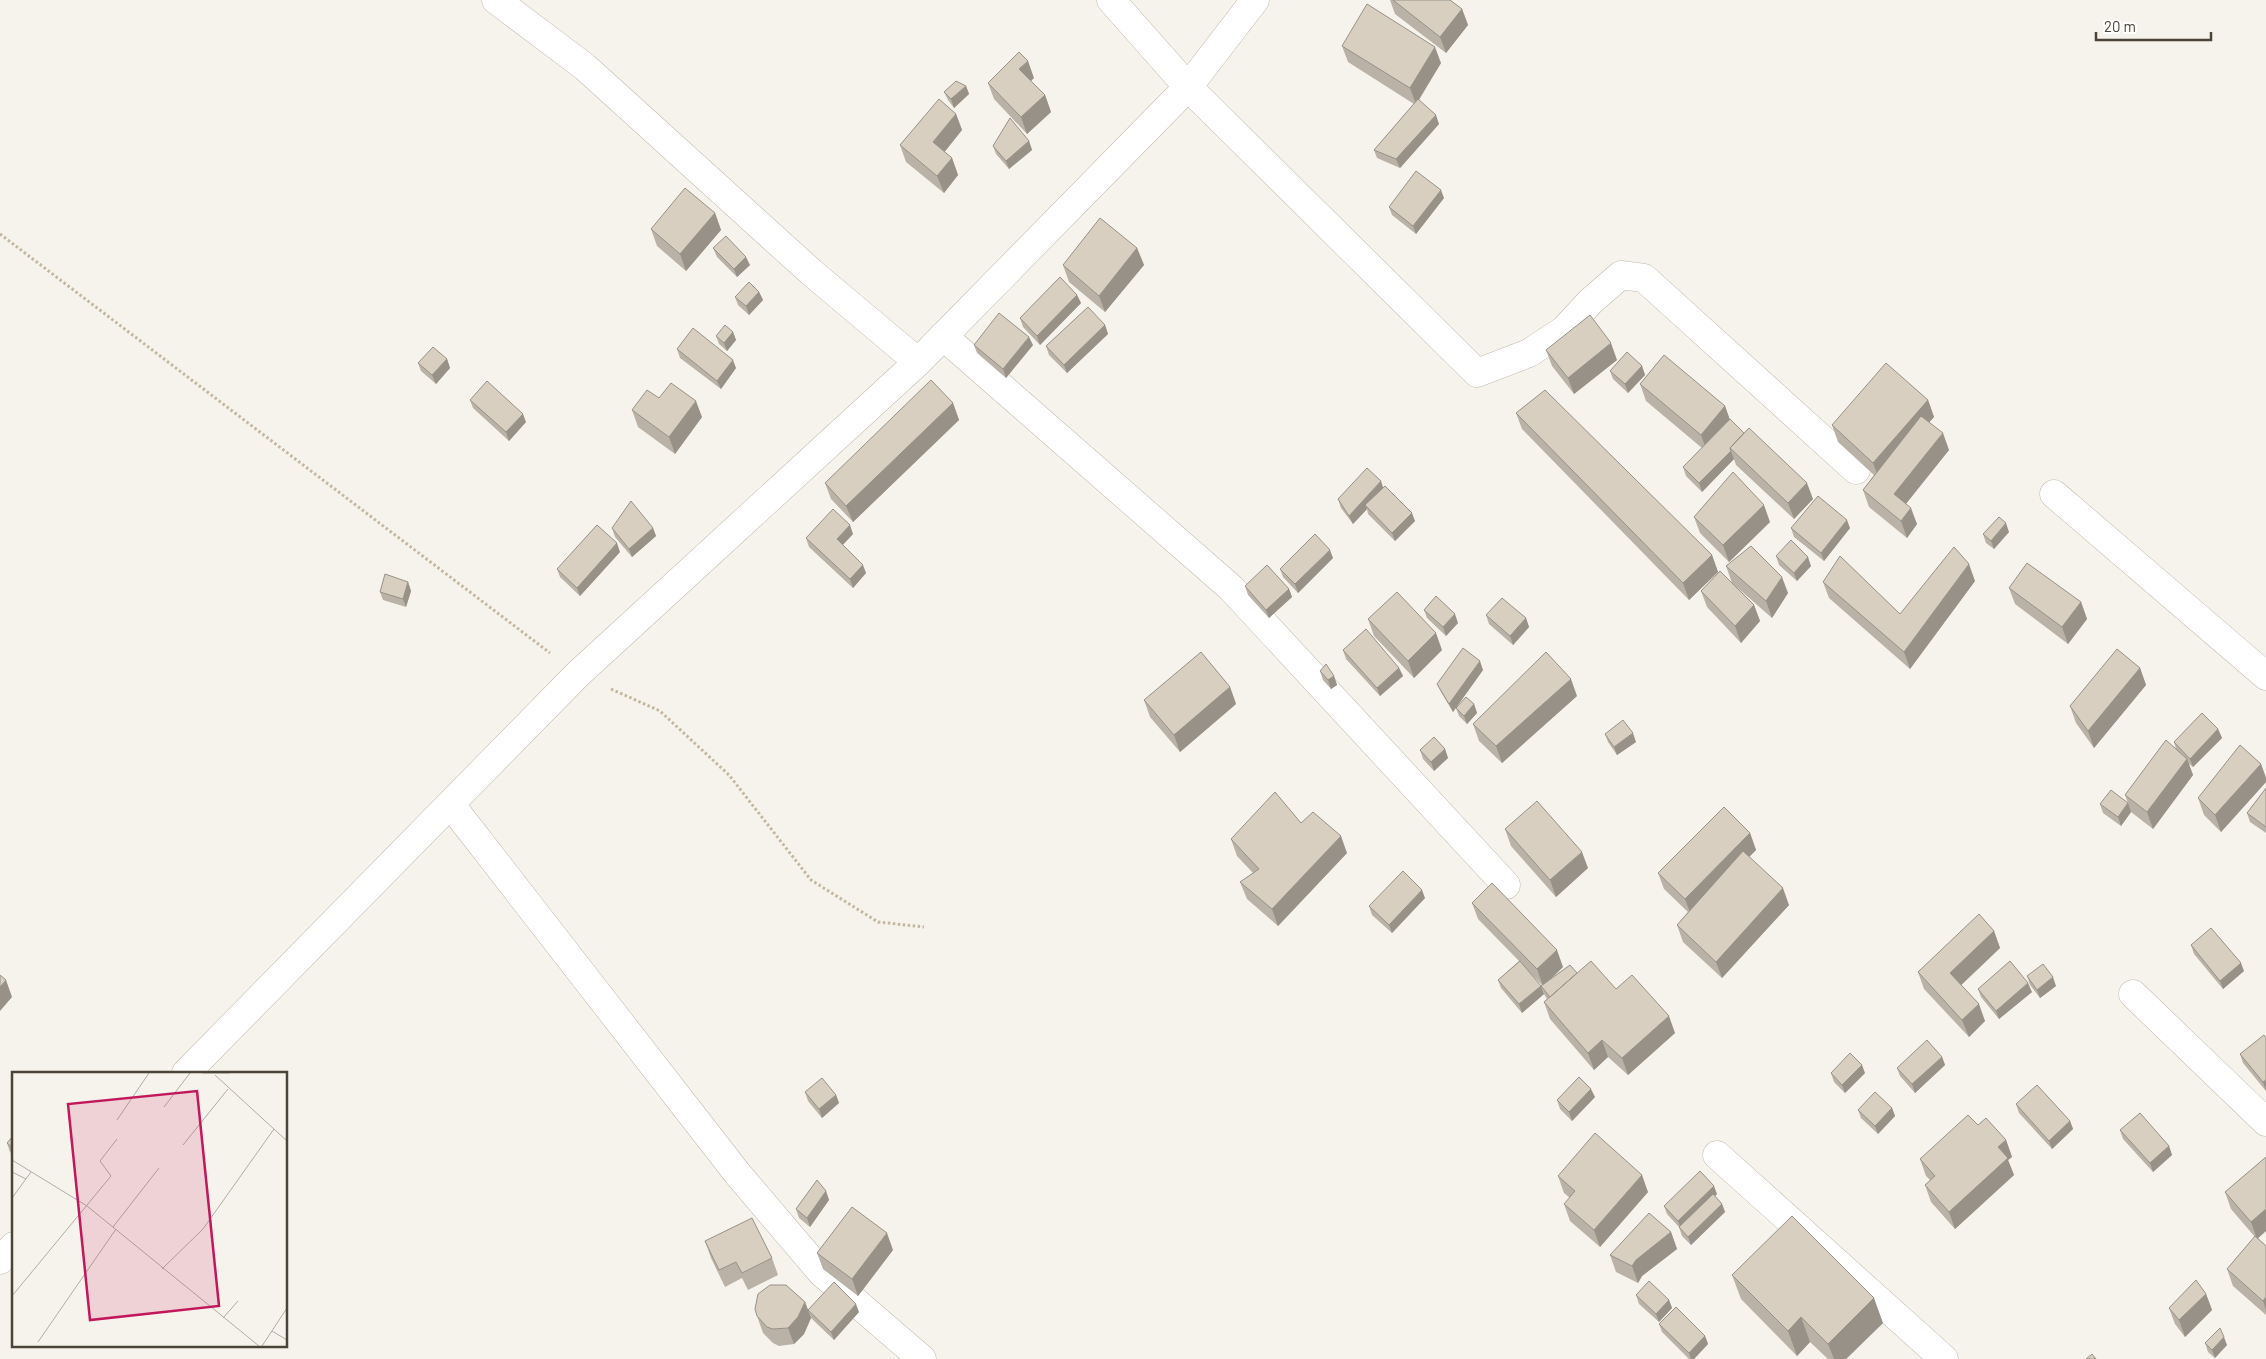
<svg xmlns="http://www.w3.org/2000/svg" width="2266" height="1359" viewBox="0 0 2266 1359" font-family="Barlow,sans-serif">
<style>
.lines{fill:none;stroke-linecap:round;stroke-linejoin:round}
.minor-casing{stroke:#c2bbae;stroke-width:29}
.path{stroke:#c4b79f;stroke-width:3;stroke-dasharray:2.5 2.5;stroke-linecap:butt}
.minor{stroke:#fff;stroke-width:28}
.wall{fill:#bab2a6}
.shaded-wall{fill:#979187}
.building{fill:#d8cfc1;stroke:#979187}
.inset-road{fill:none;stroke:#b2ada4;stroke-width:1}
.view{fill:#c2185b;fill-opacity:0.15;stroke:#c2185b;stroke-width:2.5}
.inset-edge{fill:none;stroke:#4b4439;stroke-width:2.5}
</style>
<rect width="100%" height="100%" fill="#f6f3ec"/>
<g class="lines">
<defs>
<path id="minor" d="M 496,0 L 585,67 L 811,272 L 918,362
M 1111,0 L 1188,87 L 1477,373 L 1529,353 L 1564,330 L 1591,301 L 1621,275 L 1644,278 L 1856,470
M 943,336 L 1231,588 L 1506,885
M 2054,494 L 2266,676
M 451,805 L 737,1173 L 822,1273 L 922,1359
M 2133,994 L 2266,1122
M 186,1073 L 578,674 L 918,362 L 1188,87 L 1255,0
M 1717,1155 L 1944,1359
M 0,1260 L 14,1246"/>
</defs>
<use href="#minor" class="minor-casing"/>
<path class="path" d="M 0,234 L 550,653
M 611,689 L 660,711 L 729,775 L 811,880 L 878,922 L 924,927"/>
<use href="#minor" class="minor"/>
</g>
<path class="wall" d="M 1390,0 L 1450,0 L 1462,9 L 1468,25 L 1446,53 L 1395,14 Z
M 1342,46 L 1441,63 L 1419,100 L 1439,124 L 1400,168 L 1377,158 L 1374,150 L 1414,104 L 1348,62 Z
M 1034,78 L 1031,81 L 1045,95 L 1051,112 L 1027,134 L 994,99 L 988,83 Z
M 966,86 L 969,94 L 954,108 L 948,100 L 944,92 Z
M 956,114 L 962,130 L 944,152 L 952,158 L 958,175 L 944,193 L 906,162 L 900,145 Z
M 1029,141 L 1032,150 L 1009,169 L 996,154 L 993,146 Z
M 1444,198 L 1416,234 L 1392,215 L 1389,207 Z
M 715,213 L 721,230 L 686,271 L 657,246 L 651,229 Z
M 713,248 L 750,265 L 737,277 L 717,257 Z
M 1137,248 L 1144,265 L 1105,312 L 1069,282 L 1063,265 Z
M 759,292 L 763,300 L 749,315 L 738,305 L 735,297 Z
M 1077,295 L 1081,303 L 1040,345 L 1023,327 L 1020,318 Z
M 1105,325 L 1108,334 L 1067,373 L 1049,355 L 1046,346 Z
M 733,332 L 736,340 L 727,351 L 719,344 L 716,336 Z
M 974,345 L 1033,345 L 1006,378 L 977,353 Z
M 677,349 L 736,368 L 721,389 L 680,358 Z
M 1546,350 L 1617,360 L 1574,394 L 1552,366 Z
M 447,359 L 450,368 L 436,384 L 421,371 L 418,363 Z
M 1642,366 L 1645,375 L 1628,393 L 1613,379 L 1610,371 Z
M 1640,384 L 1725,406 L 1730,420 L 1813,499 L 1794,519 L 1736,465 L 1734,459 L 1702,492 L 1686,476 L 1683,467 L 1702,448 L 1646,401 Z
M 659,398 L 702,417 L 675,454 L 638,427 L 632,410 Z
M 470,400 L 526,422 L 509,441 L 473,408 Z
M 1928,400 L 1934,417 L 1929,422 L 1949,450 L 1906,504 L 1917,524 L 1907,538 L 1869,507 L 1863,490 L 1874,475 L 1838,442 L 1832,425 Z
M 953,403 L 959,420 L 853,522 L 831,499 L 825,483 Z
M 1516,413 L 1712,555 L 1718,572 L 1689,600 L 1522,429 Z
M 1383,487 L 1415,521 L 1395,541 L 1368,514 L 1367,509 L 1353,524 L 1341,508 L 1338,499 Z
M 1694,517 L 1770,522 L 1729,562 L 1700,533 Z
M 612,528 L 653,528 L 656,536 L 632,557 L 615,537 Z
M 1791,528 L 1850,528 L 1824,561 L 1794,537 Z
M 2009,532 L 1994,549 L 1986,543 L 1983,534 Z
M 853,534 L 842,545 L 866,573 L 853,588 L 809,547 L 806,538 Z
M 620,552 L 580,596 L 560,577 L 557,569 Z
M 1776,556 L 1811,566 L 1797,581 L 1779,565 Z
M 1333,558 L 1298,593 L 1283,577 L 1280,569 Z
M 1726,566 L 1788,593 L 1772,618 L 1732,583 Z
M 1975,581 L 1910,669 L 1829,598 L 1823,582 L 1900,614 Z
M 408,582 L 411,591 L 406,607 L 383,600 L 380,592 Z
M 1245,586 L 1289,589 L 1292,597 L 1269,618 L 1248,595 Z
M 2009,588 L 2081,602 L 2087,619 L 2068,644 L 2015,604 Z
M 1701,591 L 1754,605 L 1760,621 L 1741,643 L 1707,607 Z
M 1424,610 L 1458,623 L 1446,636 L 1427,618 Z
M 1486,615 L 1526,618 L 1529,627 L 1513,645 L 1489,624 Z
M 1368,619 L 1442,650 L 1414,678 L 1374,636 Z
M 1343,650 L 1399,668 L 1403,676 L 1380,696 L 1346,659 Z
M 2140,668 L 2146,685 L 2094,748 L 2076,723 L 2070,706 Z
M 1483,670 L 1453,712 L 1441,692 L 1437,684 Z
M 1320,671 L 1334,676 L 1337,685 L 1331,689 L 1323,680 Z
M 1230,687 L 1236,704 L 1180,752 L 1150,717 L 1144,700 Z
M 1577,696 L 1502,763 L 1479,741 L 1473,724 Z
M 1474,704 L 1477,713 L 1467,724 L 1459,716 L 1456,708 Z
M 2218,729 L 2222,738 L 2193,767 L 2189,764 L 2193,775 L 2153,829 L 2131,812 L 2121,826 L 2103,813 L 2100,804 L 2128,803 L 2125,795 L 2176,749 L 2174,742 Z
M 1605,734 L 1636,742 L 1617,755 L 1608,742 Z
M 1445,749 L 1448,758 L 1434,771 L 1423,759 L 1420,750 Z
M 2261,764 L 2266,778 L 2266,782 L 2221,832 L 2204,815 L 2198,798 Z
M 2266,788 L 2266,833 L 2250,822 L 2247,813 Z
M 1301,823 L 1347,853 L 1278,926 L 1247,899 L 1240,882 L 1253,873 L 1237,856 L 1231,839 Z
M 1505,829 L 1588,868 L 1556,897 L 1511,846 Z
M 1750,833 L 1756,850 L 1749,857 L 1789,905 L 1722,978 L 1683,942 L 1677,925 L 1688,912 L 1664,889 L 1658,873 Z
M 1425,898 L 1392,933 L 1372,915 L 1369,906 Z
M 1472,903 L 1563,967 L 1550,980 L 1577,973 L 1616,989 L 1675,1033 L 1628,1075 L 1608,1057 L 1594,1070 L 1550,1019 L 1544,1002 L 1547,999 L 1544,994 L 1541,986 L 1542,985 L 1529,972 L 1544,994 L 1522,1013 L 1501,988 L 1498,980 L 1519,961 L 1478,919 Z
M 1994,931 L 2000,948 L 1961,985 L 1985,1021 L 1969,1037 L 1924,989 L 1918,972 Z
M 2191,945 L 2244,971 L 2223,989 L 2194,954 Z
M 2027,976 L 2056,986 L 2040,998 L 2030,985 Z
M 1978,989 L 2032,992 L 1999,1019 L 1981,997 Z
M 2266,1038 L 2266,1091 L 2243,1063 L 2240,1054 Z
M 1942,1057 L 1945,1065 L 1915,1093 L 1900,1076 L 1897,1068 Z
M 1831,1073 L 1865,1073 L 1845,1093 L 1834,1082 Z
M 805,1092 L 836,1095 L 839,1103 L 822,1118 L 808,1101 Z
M 1595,1097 L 1572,1121 L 1560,1109 L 1557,1100 Z
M 2016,1104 L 2070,1121 L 2073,1129 L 2052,1149 L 2019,1113 Z
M 1892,1108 L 1895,1116 L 1878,1134 L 1861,1118 L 1858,1110 Z
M 1978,1125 L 2006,1140 L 2012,1157 L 2008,1160 L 2014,1175 L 1955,1229 L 1931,1202 L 1925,1185 L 1930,1180 L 1926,1176 L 1920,1159 Z
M 2120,1130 L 2169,1146 L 2172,1155 L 2153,1172 L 2123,1139 Z
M 14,1135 L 14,1155 L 10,1152 L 7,1143 Z
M 2266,1157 L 2266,1231 L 2258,1238 L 2266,1246 L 2266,1315 L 2233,1286 L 2227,1269 L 2255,1237 L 2231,1209 L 2225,1192 Z
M 1558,1176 L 1648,1192 L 1600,1247 L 1570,1221 L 1564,1204 L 1570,1198 L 1564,1193 Z
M 826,1191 L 829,1200 L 810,1227 L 799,1218 L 796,1209 Z
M 1717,1194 L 1715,1196 L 1722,1204 L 1725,1212 L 1691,1245 L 1682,1236 L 1679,1227 L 1667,1214 L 1664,1206 Z
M 1671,1232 L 1677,1249 L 1642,1276 L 1638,1283 L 1616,1272 L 1610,1255 Z
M 705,1241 L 772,1258 L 778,1275 L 748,1290 L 742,1278 L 725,1287 L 711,1258 Z
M 893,1250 L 858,1296 L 823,1269 L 817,1253 Z
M 1732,1275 L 1883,1323 L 1846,1359 L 1828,1359 L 1810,1342 L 1797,1356 L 1741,1299 Z
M 2206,1294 L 2212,1310 L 2185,1337 L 2175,1324 L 2169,1308 Z
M 1636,1295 L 1669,1300 L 1672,1308 L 1659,1322 L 1639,1304 Z
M 805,1302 L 808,1310 L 859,1312 L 834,1340 L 811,1318 L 804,1334 L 794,1344 L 779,1346 L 773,1343 L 763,1333 L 757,1316 Z
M 1659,1324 L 1705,1336 L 1708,1344 L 1694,1359 L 1689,1359 L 1662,1332 Z
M 2205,1343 L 2227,1345 L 2215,1358 L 2208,1352 Z"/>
<path class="shaded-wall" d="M 1462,9 L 1468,25 L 1446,53 L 1440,37 Z
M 1435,47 L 1441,63 L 1416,104 L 1410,88 Z
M 1028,61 L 1034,78 L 1025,86 L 1019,69 Z
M 966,86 L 969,94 L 954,108 L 951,99 Z
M 1045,95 L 1051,112 L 1027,134 L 1021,117 Z
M 956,114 L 962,130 L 939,159 L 933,142 Z
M 1436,115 L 1439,124 L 1400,168 L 1396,159 Z
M 1029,141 L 1032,150 L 1009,169 L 1006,161 Z
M 952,158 L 958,175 L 944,193 L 937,176 Z
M 1441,190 L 1444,198 L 1416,234 L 1413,226 Z
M 715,213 L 721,230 L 686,271 L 680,254 Z
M 1137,248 L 1144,265 L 1105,312 L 1099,296 Z
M 746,257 L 750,265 L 737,277 L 734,269 Z
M 759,292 L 763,300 L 749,315 L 746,306 Z
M 1077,295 L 1081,303 L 1040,345 L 1037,336 Z
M 1105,325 L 1108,334 L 1067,373 L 1064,365 Z
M 733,332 L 736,340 L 727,351 L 724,343 Z
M 1029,337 L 1033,345 L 1006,378 L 1003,369 Z
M 1611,343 L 1617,360 L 1574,394 L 1568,378 Z
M 447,359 L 450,368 L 436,384 L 432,375 Z
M 733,360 L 736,368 L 721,389 L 717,381 Z
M 1642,366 L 1645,375 L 1628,393 L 1625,384 Z
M 1928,400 L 1934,417 L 1879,479 L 1873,463 Z
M 696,401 L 702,417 L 675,454 L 669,437 Z
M 953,403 L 959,420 L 853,522 L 846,506 Z
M 1725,406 L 1731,423 L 1707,452 L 1701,435 Z
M 523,414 L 526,422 L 509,441 L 506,432 Z
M 1943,433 L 1949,450 L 1900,511 L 1894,494 Z
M 1731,451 L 1734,459 L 1702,492 L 1699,483 Z
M 1381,481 L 1384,490 L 1365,505 L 1367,509 L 1353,524 L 1349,516 Z
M 1807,483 L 1813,499 L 1794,519 L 1788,503 Z
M 1764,505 L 1770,522 L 1729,562 L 1723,545 Z
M 1911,508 L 1917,524 L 1907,538 L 1901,521 Z
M 1412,513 L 1415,521 L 1395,541 L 1392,533 Z
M 1847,520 L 1850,528 L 1824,561 L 1821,553 Z
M 2006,523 L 2009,532 L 1994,549 L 1991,541 Z
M 850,525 L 853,534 L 840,548 L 837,539 Z
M 653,528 L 656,536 L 632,557 L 629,549 Z
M 617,543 L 620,552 L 580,596 L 577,588 Z
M 1330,550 L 1333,558 L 1298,593 L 1295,584 Z
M 1712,555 L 1718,572 L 1689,600 L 1683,583 Z
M 1808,557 L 1811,566 L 1797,581 L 1794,573 Z
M 1969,564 L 1975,581 L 1910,669 L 1904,652 Z
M 863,565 L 866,573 L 853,588 L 850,579 Z
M 1782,577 L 1788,593 L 1772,618 L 1766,601 Z
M 408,582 L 411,591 L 406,607 L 403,599 Z
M 1289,589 L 1292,597 L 1269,618 L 1266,610 Z
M 2081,602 L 2087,619 L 2068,644 L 2062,627 Z
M 1754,605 L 1760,621 L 1741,643 L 1735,626 Z
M 1455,614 L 1458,623 L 1446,636 L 1443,627 Z
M 1526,618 L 1529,627 L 1513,645 L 1510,636 Z
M 1436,633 L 1442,650 L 1414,678 L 1408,661 Z
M 1480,661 L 1483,670 L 1453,712 L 1449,704 Z
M 1399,668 L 1403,676 L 1380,696 L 1377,688 Z
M 2140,668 L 2146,685 L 2094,748 L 2088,731 Z
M 1334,676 L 1337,685 L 1331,689 L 1328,680 Z
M 1571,679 L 1577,696 L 1502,763 L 1496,746 Z
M 1230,687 L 1236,704 L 1180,752 L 1174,735 Z
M 1474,704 L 1477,713 L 1467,724 L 1464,716 Z
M 2218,729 L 2222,738 L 2193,767 L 2190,759 Z
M 1633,733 L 1636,742 L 1617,755 L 1614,747 Z
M 1445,749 L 1448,758 L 1434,771 L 1431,762 Z
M 2187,759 L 2193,775 L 2153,829 L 2147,812 Z
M 2261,764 L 2266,778 L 2266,782 L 2221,832 L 2215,815 Z
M 2128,803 L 2131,812 L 2121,826 L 2118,817 Z
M 1750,833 L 1756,850 L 1691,915 L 1685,899 Z
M 1341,836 L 1347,853 L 1278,926 L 1272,909 Z
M 1582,852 L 1588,868 L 1556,897 L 1550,880 Z
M 1783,888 L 1789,905 L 1722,978 L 1716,962 Z
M 1422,890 L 1425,898 L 1392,933 L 1389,925 Z
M 1994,931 L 2000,948 L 1956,990 L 1950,973 Z
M 1557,950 L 1563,967 L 1543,986 L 1537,969 Z
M 2241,963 L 2244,971 L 2223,989 L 2220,981 Z
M 2053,977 L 2056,986 L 2040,998 L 2037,990 Z
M 6,980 L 12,997 L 0,1011 L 0,987 Z
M 2028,983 L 2032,992 L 1999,1019 L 1996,1011 Z
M 1541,986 L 1544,994 L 1522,1013 L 1519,1004 Z
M 1979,1004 L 1985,1021 L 1969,1037 L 1962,1020 Z
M 1669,1016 L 1675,1033 L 1628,1075 L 1622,1058 Z
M 1602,1040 L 1608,1057 L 1594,1070 L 1588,1053 Z
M 1942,1057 L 1945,1065 L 1915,1093 L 1912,1084 Z
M 1862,1065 L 1865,1073 L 1845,1093 L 1842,1085 Z
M 2266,1080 L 2266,1091 L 2263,1082 Z
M 1591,1089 L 1595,1097 L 1572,1121 L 1569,1112 Z
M 836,1095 L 839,1103 L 822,1118 L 819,1109 Z
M 1892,1108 L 1895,1116 L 1878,1134 L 1875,1126 Z
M 2070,1121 L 2073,1129 L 2052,1149 L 2049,1141 Z
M 2006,1140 L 2012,1157 L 2008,1160 L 2014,1175 L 1955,1229 L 1949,1212 L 1998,1147 Z
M 2169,1146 L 2172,1155 L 2153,1172 L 2150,1163 Z
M 1642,1175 L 1648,1192 L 1600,1247 L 1594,1230 Z
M 1714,1186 L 1717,1194 L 1681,1229 L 1678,1221 Z
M 826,1191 L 829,1200 L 810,1227 L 807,1218 Z
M 1722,1204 L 1725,1212 L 1691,1245 L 1688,1237 Z
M 2266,1209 L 2266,1231 L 2257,1239 L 2251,1222 Z
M 1671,1232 L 1677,1249 L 1642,1276 L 1638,1283 L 1632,1266 L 1636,1260 Z
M 887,1233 L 893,1250 L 858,1296 L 852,1279 Z
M 2206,1294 L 2212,1310 L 2185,1337 L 2179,1320 Z
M 2266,1297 L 2266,1310 L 2263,1301 Z
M 1874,1298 L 1883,1323 L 1846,1359 L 1834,1359 L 1828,1344 Z
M 1669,1300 L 1672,1308 L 1659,1322 L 1656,1314 Z
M 805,1302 L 811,1318 L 804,1334 L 794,1344 L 788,1328 Z
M 856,1304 L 859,1312 L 834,1340 L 831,1332 Z
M 1801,1317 L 1810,1342 L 1797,1356 L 1788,1331 Z
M 1705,1336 L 1708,1344 L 1694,1359 L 1691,1359 L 1689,1353 Z
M 2224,1337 L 2227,1345 L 2215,1358 L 2212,1350 Z"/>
<path class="building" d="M 1393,0 L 1450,0 L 1462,9 L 1440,37 Z
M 1367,4 L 1435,47 L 1410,88 L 1342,46 Z
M 1019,52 L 1028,61 L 1019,69 L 1045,95 L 1021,117 L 988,83 Z
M 956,81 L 966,86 L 951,99 L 944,92 Z
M 939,99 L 956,114 L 933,142 L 952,158 L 937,176 L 900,145 Z
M 1418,99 L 1436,115 L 1396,159 L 1374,150 Z
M 1010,118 L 1029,141 L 1006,161 L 993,146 Z
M 1416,171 L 1441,190 L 1413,226 L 1389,207 Z
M 685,188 L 715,213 L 680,254 L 651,229 Z
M 1100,218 L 1137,248 L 1099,296 L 1063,265 Z
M 726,236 L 746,257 L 734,269 L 713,248 Z
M 1060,277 L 1077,295 L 1037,336 L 1020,318 Z
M 749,282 L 759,292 L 746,306 L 735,297 Z
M 1088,307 L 1105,325 L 1064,365 L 1046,346 Z
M 999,313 L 1029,337 L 1003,369 L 974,345 Z
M 1590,315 L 1611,343 L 1568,378 L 1546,350 Z
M 725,325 L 733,332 L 724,343 L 716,336 Z
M 693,328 L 733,360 L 717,381 L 677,349 Z
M 433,347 L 447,359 L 432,375 L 418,363 Z
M 1627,352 L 1642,366 L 1625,384 L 1610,371 Z
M 1664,355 L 1725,406 L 1701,435 L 1640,384 Z
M 1886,363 L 1928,400 L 1873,463 L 1832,425 Z
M 931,380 L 953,403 L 846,506 L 825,483 Z
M 487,381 L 523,414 L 506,432 L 470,400 Z
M 671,383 L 696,401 L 669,437 L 632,410 L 647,390 L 659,398 Z
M 1545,390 L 1712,555 L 1683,583 L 1516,413 Z
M 1921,416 L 1943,433 L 1894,494 L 1911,508 L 1901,521 L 1863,490 Z
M 1730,419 L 1744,433 L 1730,448 L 1731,451 L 1699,483 L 1683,467 Z
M 1749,428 L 1807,483 L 1788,503 L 1730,448 Z
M 1367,468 L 1381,481 L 1349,516 L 1338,499 Z
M 1733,472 L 1764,505 L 1723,545 L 1694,517 Z
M 1385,486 L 1412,513 L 1392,533 L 1365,505 Z
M 1818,496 L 1847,520 L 1821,553 L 1791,528 Z
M 631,501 L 653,528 L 629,549 L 612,528 Z
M 833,509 L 850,525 L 837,539 L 863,565 L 850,579 L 806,538 Z
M 1999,517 L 2006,523 L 1991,541 L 1983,534 Z
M 597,525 L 617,543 L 577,588 L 557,569 Z
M 1315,534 L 1330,550 L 1295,584 L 1280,569 Z
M 1791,540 L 1808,557 L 1794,573 L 1776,556 Z
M 1751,546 L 1782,577 L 1766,601 L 1726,566 Z
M 1954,547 L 1969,564 L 1904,652 L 1823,582 L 1840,556 L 1900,614 Z
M 2027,563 L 2081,602 L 2062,627 L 2009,588 Z
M 1267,565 L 1289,589 L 1266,610 L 1245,586 Z
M 1720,571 L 1754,605 L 1735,626 L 1701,591 Z
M 385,574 L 408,582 L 403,599 L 380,592 Z
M 1397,592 L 1436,633 L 1408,661 L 1368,619 Z
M 1436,596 L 1455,614 L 1443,627 L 1424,610 Z
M 1502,598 L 1526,618 L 1510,636 L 1486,615 Z
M 1366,629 L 1399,668 L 1377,688 L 1343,650 Z
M 1463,648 L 1480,661 L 1449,704 L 1437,684 Z
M 2117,649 L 2140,668 L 2088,731 L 2070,706 Z
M 1201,652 L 1230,687 L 1174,735 L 1144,700 Z
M 1546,652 L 1571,679 L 1496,746 L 1473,724 Z
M 1326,664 L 1334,676 L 1328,680 L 1320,671 Z
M 1466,697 L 1474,704 L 1464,716 L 1456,708 Z
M 2202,713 L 2218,729 L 2190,759 L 2174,742 Z
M 1623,720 L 1633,733 L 1614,747 L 1605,734 Z
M 1434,737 L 1445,749 L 1431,762 L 1420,750 Z
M 2166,740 L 2187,759 L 2147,812 L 2125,795 Z
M 2240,745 L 2261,764 L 2215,815 L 2198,798 Z
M 2266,788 L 2266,827 L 2247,813 Z
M 2111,790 L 2128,803 L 2118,817 L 2100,804 Z
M 1275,792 L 1301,823 L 1313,812 L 1341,836 L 1272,909 L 1240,882 L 1259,869 L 1231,839 Z
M 1537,801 L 1582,852 L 1550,880 L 1505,829 Z
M 1724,807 L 1750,833 L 1685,899 L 1658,873 Z
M 1743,851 L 1783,888 L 1716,962 L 1677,925 Z
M 1403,871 L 1422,890 L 1389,925 L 1369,906 Z
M 1492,883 L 1557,950 L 1537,969 L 1472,903 Z
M 1979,914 L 1994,931 L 1950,973 L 1979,1004 L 1962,1020 L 1918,972 Z
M 2211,928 L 2241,963 L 2220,981 L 2191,945 Z
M 1520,961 L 1541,986 L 1519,1004 L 1498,980 Z
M 1591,961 L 1616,989 L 1632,975 L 1669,1016 L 1622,1058 L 1602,1040 L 1588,1053 L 1544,1002 Z
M 2010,961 L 2028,983 L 1996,1011 L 1978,989 Z
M 2043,964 L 2053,977 L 2037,990 L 2027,976 Z
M 1570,965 L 1577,973 L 1550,997 L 1541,986 Z
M 0,975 L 6,980 L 0,987 Z
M 2264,1035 L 2266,1038 L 2266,1080 L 2263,1082 L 2240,1054 Z
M 1927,1040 L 1942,1057 L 1912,1084 L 1897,1068 Z
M 1850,1053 L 1862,1065 L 1842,1085 L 1831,1073 Z
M 1579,1077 L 1591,1089 L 1569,1112 L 1557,1100 Z
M 822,1078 L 836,1095 L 819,1109 L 805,1092 Z
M 2037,1085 L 2070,1121 L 2049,1141 L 2016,1104 Z
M 1875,1092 L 1892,1108 L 1875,1126 L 1858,1110 Z
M 2140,1113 L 2169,1146 L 2150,1163 L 2120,1130 Z
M 1968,1115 L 1978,1125 L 1986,1118 L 2006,1140 L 1998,1147 L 2008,1158 L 1949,1212 L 1925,1185 L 1935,1176 L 1920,1159 Z
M 1595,1133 L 1642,1175 L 1594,1230 L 1564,1204 L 1575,1191 L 1558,1176 Z
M 14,1135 L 14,1149 L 7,1143 Z
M 2266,1157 L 2266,1209 L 2251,1222 L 2225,1192 Z
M 1700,1171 L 1714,1186 L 1678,1221 L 1664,1206 Z
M 817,1180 L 826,1191 L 807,1218 L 796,1209 Z
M 1713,1194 L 1722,1204 L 1688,1237 L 1679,1227 Z
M 852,1207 L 887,1233 L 852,1279 L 817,1253 Z
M 1649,1213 L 1671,1232 L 1636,1260 L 1632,1266 L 1610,1255 Z
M 1792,1216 L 1874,1298 L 1828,1344 L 1801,1317 L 1788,1331 L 1732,1275 Z
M 752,1218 L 772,1258 L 742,1273 L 736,1262 L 719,1270 L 705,1241 Z
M 2255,1236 L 2266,1246 L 2266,1297 L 2263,1301 L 2227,1269 Z
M 2196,1280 L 2206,1294 L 2179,1320 L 2169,1308 Z
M 1649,1281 L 1669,1300 L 1656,1314 L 1636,1295 Z
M 834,1282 L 856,1304 L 831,1332 L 808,1310 Z
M 770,1285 L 786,1285 L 805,1302 L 798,1317 L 788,1328 L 773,1329 L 767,1327 L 757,1316 L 755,1309 L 758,1294 Z
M 1676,1307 L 1705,1336 L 1689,1353 L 1659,1324 Z
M 2220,1328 L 2224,1337 L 2212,1350 L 2205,1343 Z
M 2092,1354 L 2096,1359 L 2086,1359 Z"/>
<g transform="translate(12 1072)">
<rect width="275" height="275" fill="#f6f3ec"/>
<path class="inset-road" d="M 190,1 L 218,1M 203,3 L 275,69M 152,35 L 178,1M 105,48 L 137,1M 171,73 L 216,17M 0,88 L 75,134 L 247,274M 0,100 L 14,107M 0,126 L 19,100M 101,155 L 147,96M 150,197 L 191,157 L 262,57M 0,224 L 99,104 L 88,89 L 105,67M 211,246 L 226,229M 260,259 L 275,268M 26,270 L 104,157M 250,274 L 275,236"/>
<path class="view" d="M 185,19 L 207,234 L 78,248 L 56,32 Z"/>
<rect width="275" height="275" class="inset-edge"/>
</g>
<path d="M2096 32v8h115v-8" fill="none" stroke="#4b4439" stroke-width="2.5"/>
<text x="2104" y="32" font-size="15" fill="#4b4439" stroke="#ffffff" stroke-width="4" paint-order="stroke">20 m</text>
</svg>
